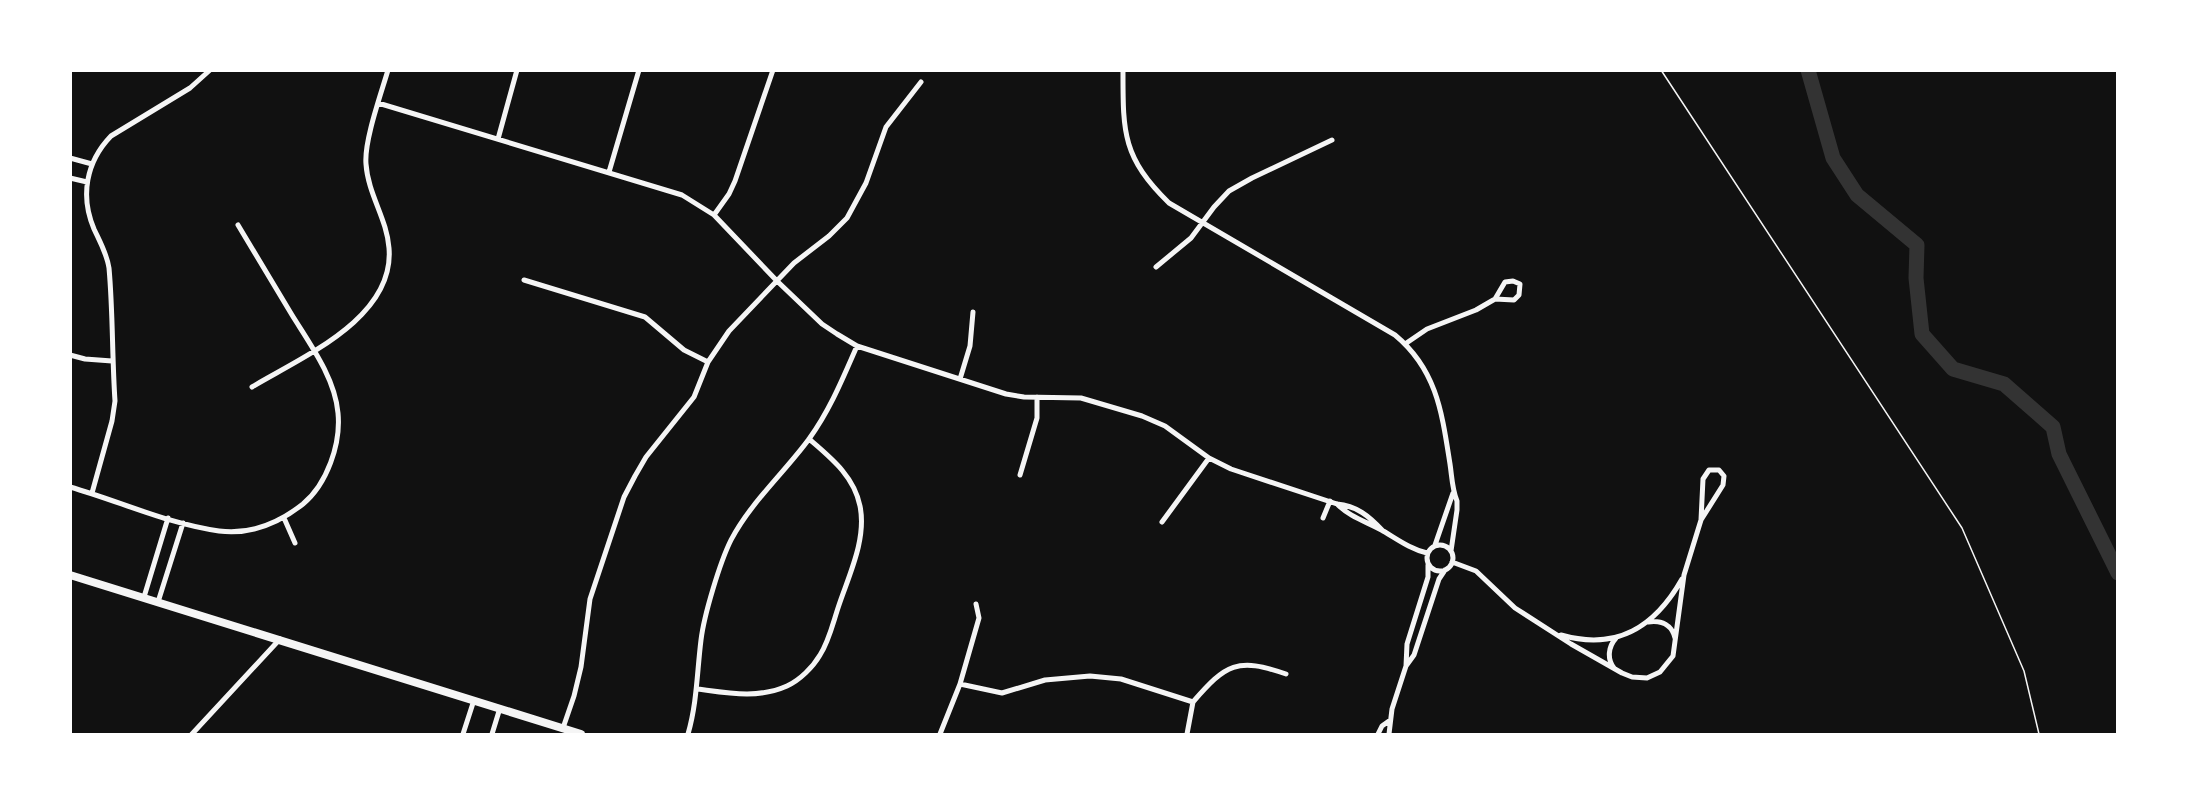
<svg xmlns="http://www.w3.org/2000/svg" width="2188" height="805" viewBox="0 0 2188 805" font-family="Raleway,sans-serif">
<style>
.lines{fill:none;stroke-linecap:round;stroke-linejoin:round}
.river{stroke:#333;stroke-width:15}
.path{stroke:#f5f5f5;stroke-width:1.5}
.minor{stroke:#f5f5f5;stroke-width:5}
.secondary{stroke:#f5f5f5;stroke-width:8}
</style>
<rect width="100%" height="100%" fill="#111"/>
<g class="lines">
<path class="river" d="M 1808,70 L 1833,158 L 1857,195 L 1917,245 L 1916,278 L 1922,334 L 1953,369 L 2004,384 L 2053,427 L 2059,454 L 2118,573"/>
<path class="path" d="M 1661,70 L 1962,528 L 2024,671 L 2039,734"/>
<path class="minor" d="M 1123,70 C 1123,132 1122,157 1169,203 L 1395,335 C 1437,370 1442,413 1450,464 C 1452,477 1452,489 1457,501 L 1457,510 L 1451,551
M 378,103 L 682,195 L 714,215 L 777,281 L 822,324 L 837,334 L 857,346 L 1006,394 L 1024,397 L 1081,398 L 1142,416 L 1165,426 L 1209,458 L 1231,469 L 1337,504 C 1357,506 1369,516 1383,531
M 498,139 L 517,70
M 70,158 L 92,164
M 609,172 L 639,70
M 70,178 L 87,182
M 714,215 L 729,194 L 735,181 L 773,70
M 1156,267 L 1191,238 L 1214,207 L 1229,191 L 1252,178 L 1332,140
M 524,280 L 645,317 L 684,350 L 708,362
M 1405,344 L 1427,329 L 1476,310 L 1495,299 L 1514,300 L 1519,295 L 1520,284 L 1513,281 L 1505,282 L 1495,299
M 70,355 L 85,359 L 112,361
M 960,379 L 970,346 L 973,312
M 252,387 C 302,357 395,318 389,248 C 387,219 368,194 366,164 C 364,141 381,94 388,70
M 1020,475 L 1037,418 L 1037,397
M 70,487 C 119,501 168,524 219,531 C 251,535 279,523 303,504 C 327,484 341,444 338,413 C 335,378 310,344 292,315 C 274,285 256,255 238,225
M 92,493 L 112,421 L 115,401 C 112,357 113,312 109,268 C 107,254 100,242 94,229 C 80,196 86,162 111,136 L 190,88 L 210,70
M 1337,504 C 1351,518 1368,522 1385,532 C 1400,541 1411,549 1427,553
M 284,518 L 295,543
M 1323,518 L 1330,501
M 1162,522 L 1209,458
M1427 558a13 13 0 1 1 26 0a13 13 0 1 1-26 0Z
M 1435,545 L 1453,493
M 1452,562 L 1476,571 L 1515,608 L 1571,644 L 1622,673 L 1632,677 L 1647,678 L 1660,672 L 1673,656 L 1684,575 L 1701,520 L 1723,485 L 1724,476 L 1719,470 L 1709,470 L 1703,479 L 1701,520
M 144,597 L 168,518
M 158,602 L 183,523
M 1648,622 C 1662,620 1672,625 1675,638
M 1561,635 C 1617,651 1655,627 1682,579
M 1406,666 L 1407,644 L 1428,577 L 1428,565
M 1614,668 C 1607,659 1608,647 1616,638
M 960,684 L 1002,693 L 1045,680 L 1090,676 L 1121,679 L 1193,702
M 698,689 C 728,693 758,699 787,686 C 800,680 813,667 820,655 C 829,641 833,623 838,608 C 848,577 867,540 860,506 C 854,476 831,458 809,439
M 1193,702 C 1226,664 1237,657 1286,674
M 563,728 L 574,696 L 581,667 L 590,599 L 624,497 L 635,476 L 646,457 L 694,397 L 708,362 L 729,331 L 794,263 L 829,236 L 847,218 L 866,183 L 886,127 L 921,82
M 192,734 L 280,639
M 463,734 L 474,700
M 492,734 L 500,708
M 688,734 C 697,703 697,672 701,640 C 704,615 720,562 731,540 C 751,502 784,473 809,439 C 830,410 843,378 857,346
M 940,734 L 960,684 L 979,618 L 976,604
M 1187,734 L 1193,702
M 1378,734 L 1382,726 L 1389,721
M 1389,734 L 1392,709 L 1406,666 L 1414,655 L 1439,579 L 1445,570"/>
<path class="secondary" d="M 70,575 L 581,734"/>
</g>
<rect width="2188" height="805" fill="none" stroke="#ffffff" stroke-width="144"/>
</svg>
